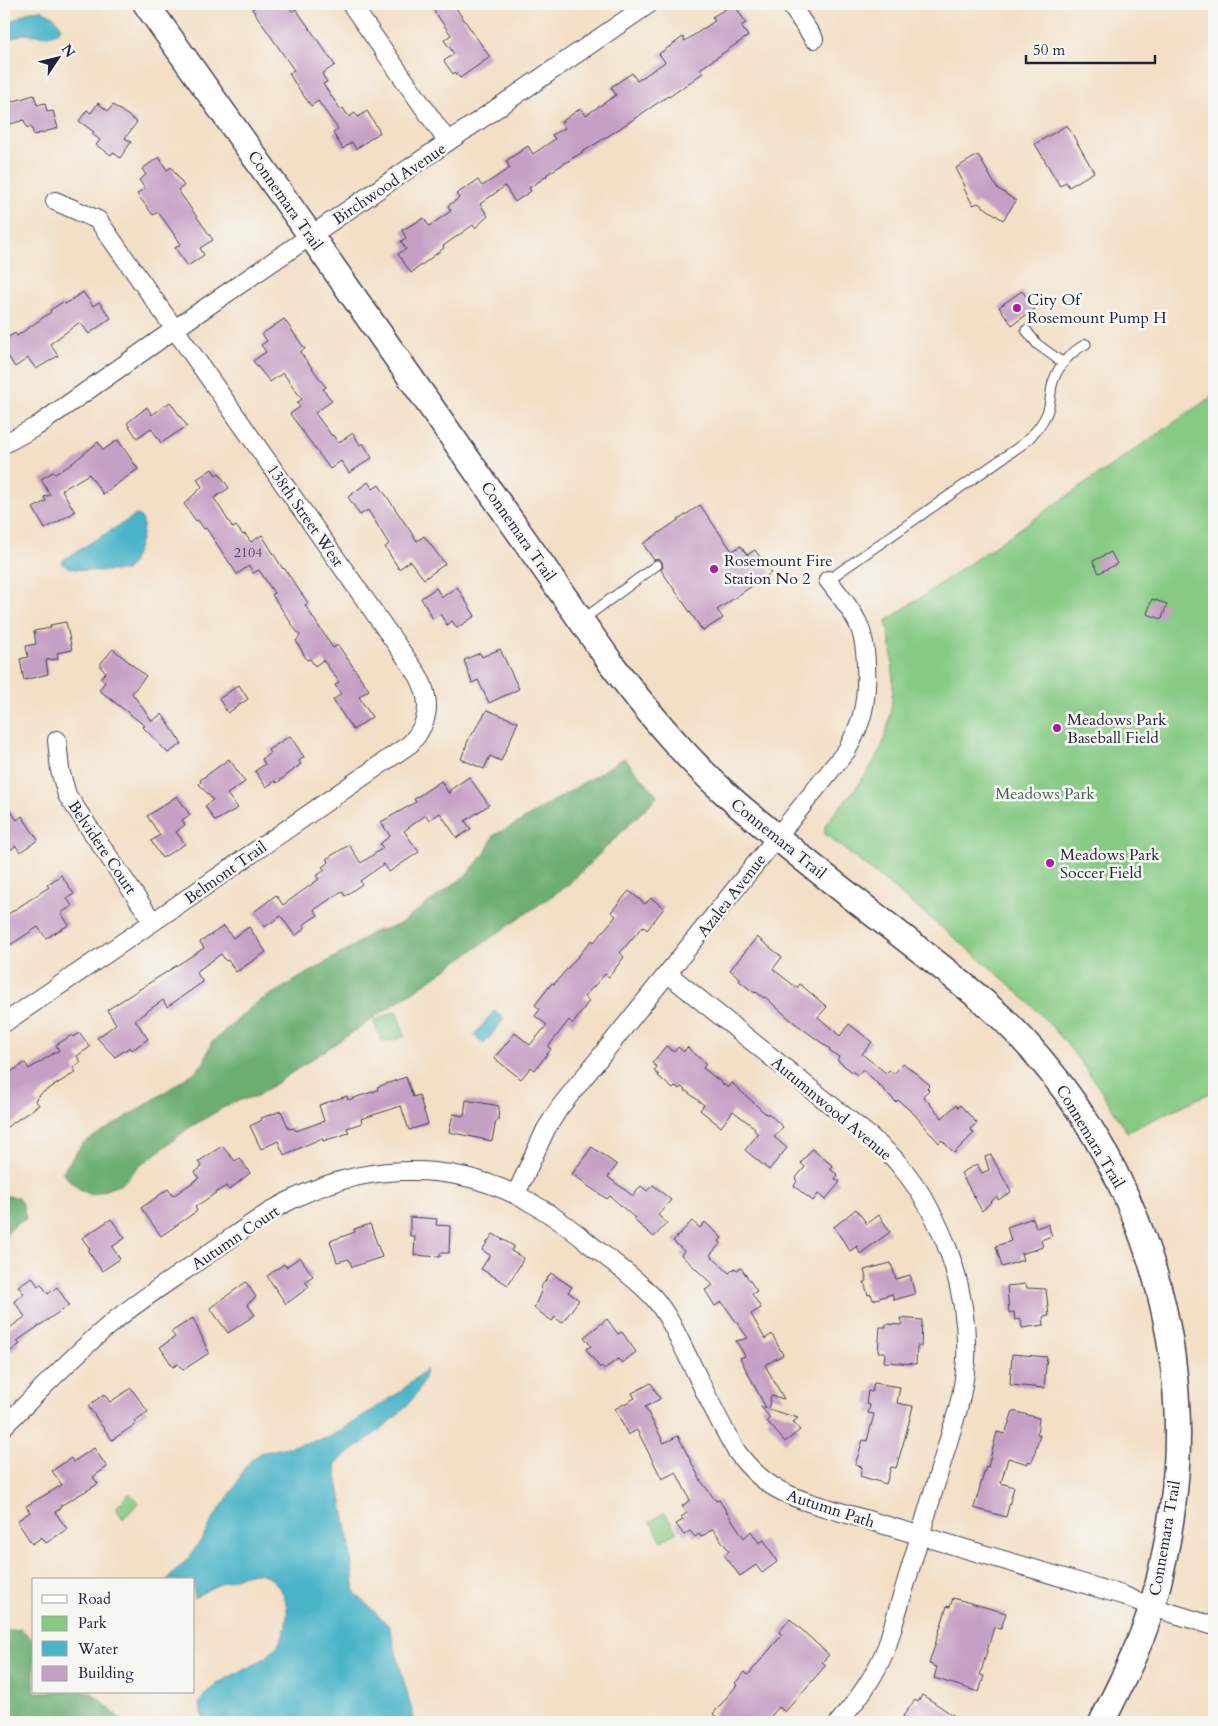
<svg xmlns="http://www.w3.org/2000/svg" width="1218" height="1726" viewBox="0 0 1218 1726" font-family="Cardo,serif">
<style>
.green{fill:#86ca84;stroke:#547660}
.forest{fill:#6cae72;stroke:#476856}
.water{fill:#4ab4c8;stroke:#366b82}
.building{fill:#c69fc4}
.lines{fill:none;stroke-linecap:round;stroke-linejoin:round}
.lane-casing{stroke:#413e50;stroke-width:11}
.street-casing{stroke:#413e50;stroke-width:20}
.secondary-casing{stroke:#413e50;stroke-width:28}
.lane{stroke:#fff;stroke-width:9}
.street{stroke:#fff;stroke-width:18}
.secondary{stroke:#fff;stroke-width:25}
.poi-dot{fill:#b5179e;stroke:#f6f6f2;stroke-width:2}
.labels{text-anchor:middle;stroke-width:5;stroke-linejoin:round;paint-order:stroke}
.number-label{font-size:14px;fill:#4b415d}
.street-label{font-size:16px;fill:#22223b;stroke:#f6f6f2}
.poi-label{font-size:16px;fill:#22223b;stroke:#f6f6f2;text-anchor:start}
.park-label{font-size:16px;fill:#455d55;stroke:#f6f6f2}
</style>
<rect width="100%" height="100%" fill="#f6f6f2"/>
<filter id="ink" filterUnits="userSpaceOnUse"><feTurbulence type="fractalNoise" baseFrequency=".02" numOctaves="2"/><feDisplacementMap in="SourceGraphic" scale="10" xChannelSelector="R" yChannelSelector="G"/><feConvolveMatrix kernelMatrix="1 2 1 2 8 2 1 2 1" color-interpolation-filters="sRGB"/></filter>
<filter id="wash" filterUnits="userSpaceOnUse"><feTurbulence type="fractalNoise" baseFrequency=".0096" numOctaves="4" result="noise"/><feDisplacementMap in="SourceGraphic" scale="20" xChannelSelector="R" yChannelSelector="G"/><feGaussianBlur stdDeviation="1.12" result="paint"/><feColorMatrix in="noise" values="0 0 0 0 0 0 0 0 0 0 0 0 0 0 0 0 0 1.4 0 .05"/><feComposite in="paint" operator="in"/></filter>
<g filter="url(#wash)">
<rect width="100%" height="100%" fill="#f3dfc5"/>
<path class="green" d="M 1214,395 L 1214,1091 L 1127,1132 C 1105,1096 1082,1061 1054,1029 C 1018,989 977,956 935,922 C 899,893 862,863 825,834 L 825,825 C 844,801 867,778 880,750 C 896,716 896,657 886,621 Z
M 396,1011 L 405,1036 L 383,1043 L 373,1021 Z
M 129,1493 L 139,1502 L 123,1519 L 116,1508 Z
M 664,1512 L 677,1532 L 662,1541 L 650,1522 Z"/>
<path class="forest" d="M 624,758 L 658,796 L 569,884 L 417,989 L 257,1096 L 233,1102 L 190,1127 L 136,1169 L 122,1184 L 91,1195 L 78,1188 L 62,1173 L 82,1144 L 136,1111 L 195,1072 L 204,1062 L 211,1043 L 255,1004 L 350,948 L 371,933 L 398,925 L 465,876 L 485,854 L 494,835 L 516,824 Z
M 4,1196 L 18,1197 L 23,1206 L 26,1219 L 17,1223 L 4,1237 Z
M 21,1629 L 34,1641 L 34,1692 L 91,1692 L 124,1722 L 4,1722 L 4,1631 Z"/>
<path class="water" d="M 41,10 C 51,14 56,17 61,27 L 58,33 L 49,36 L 23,34 L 4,41 L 4,25 L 30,11 Z
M 136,515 L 140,516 C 142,519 143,520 143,524 C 144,534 134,565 126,571 C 109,570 74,574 61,563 L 66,558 Z
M 494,1011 L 504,1019 L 484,1044 L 474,1035 Z
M 426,1369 C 422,1408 363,1440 335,1464 L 349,1541 L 355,1593 L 389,1626 L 415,1722 L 299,1722 L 297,1720 L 278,1719 L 252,1722 L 204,1722 L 199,1704 C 219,1664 282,1675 287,1618 C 288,1605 285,1593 275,1583 C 268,1575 259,1571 249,1574 C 229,1579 211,1587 194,1598 L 194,1580 L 167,1580 L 190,1556 L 206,1533 L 213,1519 L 236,1486 L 243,1470 L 251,1460 L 260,1453 L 328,1438 L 400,1392 Z"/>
<g id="blocks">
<path class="building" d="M 259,4 L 287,4 L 292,11 L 296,9 L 335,65 L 322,74 L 327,82 L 323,84 L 341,110 L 343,108 L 349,117 L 355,113 L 358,117 L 367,111 L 380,132 L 356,149 L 352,142 L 343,149 L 333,133 L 338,129 L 318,101 L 311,106 L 294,82 L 289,73 L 294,70 L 252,9 Z
M 429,4 L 453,4 L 490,57 L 460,78 L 455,72 L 453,74 L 444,61 L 454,54 L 444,40 L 451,35 Z
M 734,4 L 746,23 L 741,26 L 748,36 L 700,69 L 703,73 L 669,97 L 668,96 L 616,131 L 546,175 L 547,176 L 529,188 L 531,191 L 515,202 L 505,186 L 480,204 L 488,216 L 475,228 L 473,225 L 443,246 L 444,248 L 411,273 L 398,254 L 406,249 L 401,241 L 406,238 L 402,230 L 424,218 L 429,226 L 451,211 L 448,206 L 459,198 L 456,194 L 478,180 L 482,186 L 510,168 L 506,161 L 528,146 L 533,154 L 555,139 L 552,135 L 565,128 L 561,122 L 581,108 L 586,115 L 616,95 L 611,87 L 632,73 L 637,81 L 665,62 L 659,54 L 683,37 L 685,41 L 715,21 L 712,17 Z
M 34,95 L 37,105 L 45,103 L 47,112 L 53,111 L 58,128 L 34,135 L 31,126 L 27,128 L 24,120 L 4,126 L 4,104 Z
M 98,103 L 108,111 L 113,105 L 137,122 L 125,138 L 131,142 L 120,158 L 113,152 L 111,155 L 96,145 L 100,140 L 92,134 L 94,132 L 79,121 L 87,110 L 91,113 Z
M 1067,125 L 1094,172 L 1069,187 L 1066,182 L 1060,186 L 1035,144 Z
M 978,155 L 997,188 L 1016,201 L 1003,220 L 978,203 L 973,205 L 963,187 L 965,186 L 956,168 Z
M 159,157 L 167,170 L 171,167 L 184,186 L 178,190 L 213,240 L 200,248 L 204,255 L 188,266 L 175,248 L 181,244 L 158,212 L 153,215 L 137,194 L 145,188 L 139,180 L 146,175 L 142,169 Z
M 1022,291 L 1035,309 L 1012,325 L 999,307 Z
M 83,292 L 93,306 L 99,302 L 111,318 L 89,334 L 80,322 L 50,344 L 58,356 L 36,369 L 28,358 L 15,367 L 4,350 L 4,340 L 15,333 L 17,336 L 51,312 L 50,310 L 63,302 L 65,304 Z
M 284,319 L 305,349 L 300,352 L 326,387 L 323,389 L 332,401 L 315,413 L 332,436 L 333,435 L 338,443 L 353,433 L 360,445 L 363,443 L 372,458 L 349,473 L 341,461 L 330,469 L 290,414 L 300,407 L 297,403 L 302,399 L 283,373 L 270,382 L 253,361 L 266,352 L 261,345 L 267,341 L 262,334 Z
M 170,402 L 187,426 L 161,443 L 151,428 L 137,438 L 127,423 L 147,407 L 152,415 Z
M 118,440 L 138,469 L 103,494 L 89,474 L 62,490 L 75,512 L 45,529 L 33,508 L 46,501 L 44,497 L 50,495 L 41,479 L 53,472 L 55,474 L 70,465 L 98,442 L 103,450 Z
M 212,469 L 216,475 L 219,473 L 229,488 L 214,498 L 233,528 L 236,526 L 243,535 L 245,534 L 251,542 L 262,535 L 283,569 L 284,568 L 308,603 L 305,605 L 333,648 L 338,645 L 369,690 L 359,697 L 372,717 L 353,730 L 333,700 L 341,694 L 335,685 L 339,682 L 323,660 L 315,666 L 310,659 L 307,660 L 296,641 L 300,636 L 272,595 L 274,593 L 259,570 L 253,573 L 249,566 L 237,574 L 206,528 L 204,529 L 198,520 L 196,521 L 184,504 L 202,487 L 197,479 Z
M 368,482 L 373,489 L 379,485 L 417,541 L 424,536 L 445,564 L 424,579 L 410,561 L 399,569 L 385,547 L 389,544 L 368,510 L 360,515 L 348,497 Z
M 700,505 L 732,551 L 741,546 L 747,555 L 755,550 L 771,573 L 717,610 L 723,618 L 703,631 L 661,570 L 663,567 L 662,562 L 659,559 L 654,560 L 643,544 Z
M 1111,552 L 1117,564 L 1099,573 L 1093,561 Z
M 457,587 L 475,616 L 457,628 L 452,621 L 447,625 L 440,614 L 433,619 L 421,598 L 436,588 L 442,597 Z
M 1152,599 L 1167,604 L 1162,619 L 1147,614 Z
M 66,622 L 72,650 L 57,653 L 58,659 L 46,660 L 48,674 L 24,680 L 20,659 L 28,657 L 26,646 L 36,644 L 34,631 L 51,628 L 50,625 Z
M 113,649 L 146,676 L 132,693 L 152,721 L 162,714 L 182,744 L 168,753 L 143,727 L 145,726 L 99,690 L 105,682 L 100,678 L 106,672 L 101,668 L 101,663 Z
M 500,649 L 519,689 L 489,703 L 478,680 L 472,683 L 464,660 L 480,653 L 482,657 Z
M 239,685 L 248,699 L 228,713 L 219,699 Z
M 487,710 L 518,722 L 501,761 L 490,756 L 484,769 L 461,759 L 470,736 L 471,736 Z
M 290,736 L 304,757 L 299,761 L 301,764 L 277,783 L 275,781 L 266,787 L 255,771 L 265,764 L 262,759 L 270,753 L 268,750 Z
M 229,759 L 245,782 L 227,794 L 238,808 L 215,821 L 205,806 L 213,800 L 199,784 L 201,782 L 200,780 Z
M 469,777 L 489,805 L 465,821 L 471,829 L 457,838 L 440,813 L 429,820 L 426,815 L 404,831 L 419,852 L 389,872 L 384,864 L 360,881 L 362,884 L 345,896 L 342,891 L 314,910 L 318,915 L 303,925 L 305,928 L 295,936 L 281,916 L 265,927 L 254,912 L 276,895 L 283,905 L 319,879 L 316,876 L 325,870 L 322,867 L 329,862 L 326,859 L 349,845 L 361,863 L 383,848 L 380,844 L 390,836 L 381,822 L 416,802 L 414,799 L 441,781 L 449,794 L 450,790 Z
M 177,796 L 190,815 L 182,820 L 185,825 L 176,832 L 185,844 L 162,858 L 151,841 L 160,835 L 147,816 Z
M 4,801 L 17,820 L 22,816 L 38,840 L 20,852 L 16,846 L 4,854 Z
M 61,875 L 74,894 L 67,898 L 72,906 L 61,913 L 69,925 L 46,938 L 38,927 L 4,949 L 4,917 L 49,887 L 47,885 Z
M 629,891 L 645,904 L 651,898 L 664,908 L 647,930 L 643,926 L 620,953 L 624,957 L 609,977 L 605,974 L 584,997 L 589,1001 L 584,1008 L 573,1024 L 569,1020 L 548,1047 L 551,1049 L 535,1070 L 531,1067 L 521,1079 L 494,1058 L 515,1033 L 530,1045 L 547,1025 L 535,1016 L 540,1009 L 535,1005 L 552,983 L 554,984 L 592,940 L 594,942 L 616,916 L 611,912 Z
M 224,926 L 233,938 L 249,927 L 266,952 L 236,972 L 228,960 L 226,961 L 221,954 L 196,972 L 203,982 L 167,1007 L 163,1000 L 135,1020 L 148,1039 L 132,1050 L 130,1047 L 115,1057 L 97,1038 L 116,1024 L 107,1010 L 204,948 L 200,942 Z
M 757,937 L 782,957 L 773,969 L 797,988 L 800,984 L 827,1007 L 818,1017 L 840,1036 L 849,1024 L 872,1042 L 862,1054 L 886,1073 L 889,1070 L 894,1074 L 903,1063 L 930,1085 L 927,1088 L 929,1090 L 923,1096 L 942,1118 L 956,1105 L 958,1108 L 960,1105 L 977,1123 L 970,1129 L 974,1133 L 954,1153 L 942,1140 L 939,1143 L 915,1115 L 898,1100 L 896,1102 L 863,1069 L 858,1075 L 851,1071 L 837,1060 L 839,1057 L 829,1050 L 830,1049 L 792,1021 L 765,997 L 764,998 L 756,992 L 755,993 L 739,981 L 741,979 L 730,970 Z
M 80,1033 L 90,1047 L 77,1056 L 81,1062 L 73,1068 L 76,1072 L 42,1093 L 35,1100 L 39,1105 L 4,1129 L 4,1076 L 25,1063 L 29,1069 L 59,1050 L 56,1045 L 72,1035 L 73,1037 Z
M 666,1046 L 674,1052 L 678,1047 L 684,1052 L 687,1047 L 706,1064 L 703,1068 L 728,1088 L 732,1083 L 767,1115 L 768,1113 L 783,1127 L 774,1137 L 787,1148 L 769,1170 L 745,1150 L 758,1134 L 754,1130 L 755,1128 L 733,1111 L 721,1127 L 700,1110 L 704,1105 L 681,1087 L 679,1089 L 676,1086 L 673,1089 L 658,1076 L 659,1075 L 654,1071 L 657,1067 L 652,1063 Z
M 406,1077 L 413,1097 L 419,1095 L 428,1124 L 409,1130 L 401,1106 L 361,1119 L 362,1123 L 347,1128 L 349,1133 L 323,1141 L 322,1138 L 284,1155 L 278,1141 L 261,1149 L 250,1126 L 262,1120 L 261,1118 L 281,1111 L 289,1129 L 294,1128 L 296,1131 L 324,1121 L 319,1105 L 347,1096 L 348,1100 L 378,1090 L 377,1087 Z
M 466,1100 L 499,1106 L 498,1121 L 496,1121 L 492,1141 L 449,1132 L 453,1114 L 464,1116 Z
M 222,1146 L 235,1161 L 240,1158 L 250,1173 L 229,1190 L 226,1186 L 195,1207 L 197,1211 L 161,1236 L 141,1208 L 168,1189 L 173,1196 L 199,1178 L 195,1172 L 202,1167 L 198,1162 Z
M 592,1147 L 617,1165 L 608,1177 L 633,1196 L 641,1186 L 647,1191 L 653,1185 L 671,1200 L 658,1215 L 667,1223 L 654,1237 L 634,1220 L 635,1218 L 610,1196 L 607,1199 L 585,1184 L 585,1183 L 572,1174 Z
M 812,1149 L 833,1166 L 830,1169 L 838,1175 L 835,1179 L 840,1182 L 825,1200 L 818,1194 L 813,1201 L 794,1186 L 797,1181 L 795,1179 L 805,1167 L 801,1163 Z
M 991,1155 L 1011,1192 L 998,1200 L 997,1196 L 982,1211 L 961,1173 L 977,1164 L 982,1173 L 989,1170 L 985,1157 Z
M 856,1209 L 867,1224 L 879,1215 L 890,1232 L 860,1254 L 857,1246 L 850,1251 L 834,1227 Z
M 410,1217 L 437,1219 L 436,1225 L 450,1226 L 449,1253 L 440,1253 L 440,1257 L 414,1255 L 415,1236 L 410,1236 Z
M 1033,1218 L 1036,1228 L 1048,1224 L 1052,1236 L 1041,1240 L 1043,1247 L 1021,1254 L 1023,1260 L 1002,1267 L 996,1246 L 1011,1241 L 1007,1227 Z
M 111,1219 L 125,1238 L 112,1247 L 120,1259 L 102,1271 L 88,1251 L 90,1249 L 82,1238 Z
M 692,1221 L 700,1228 L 705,1222 L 722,1238 L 719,1241 L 721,1243 L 710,1255 L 729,1273 L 735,1268 L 737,1270 L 741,1268 L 757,1291 L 752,1294 L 761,1308 L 751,1314 L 765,1339 L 772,1334 L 783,1355 L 765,1365 L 784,1399 L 771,1396 L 768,1409 L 798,1418 L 793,1422 L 800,1430 L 785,1442 L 767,1421 L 770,1418 L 760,1406 L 766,1408 L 740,1358 L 745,1356 L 736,1341 L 748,1338 L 722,1302 L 715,1306 L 705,1290 L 713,1285 L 681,1255 L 684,1251 L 673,1241 Z
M 370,1224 L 382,1257 L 352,1267 L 349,1259 L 337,1262 L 330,1241 L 355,1232 L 354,1229 Z
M 493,1234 L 514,1246 L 511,1251 L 524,1258 L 508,1285 L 481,1269 L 490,1255 L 482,1250 Z
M 300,1257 L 313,1276 L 305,1281 L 309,1287 L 286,1304 L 267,1276 L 284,1264 L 286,1267 Z
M 891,1263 L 896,1279 L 910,1275 L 915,1294 L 894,1300 L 892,1294 L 873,1300 L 871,1294 L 868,1295 L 864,1282 L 867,1281 L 864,1270 Z
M 551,1273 L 572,1287 L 568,1292 L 579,1300 L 562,1323 L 555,1317 L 552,1321 L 534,1308 L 542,1289 L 540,1288 Z
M 32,1277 L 38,1286 L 41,1284 L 48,1294 L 57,1287 L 69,1305 L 17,1341 L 20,1344 L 4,1356 L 4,1323 L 8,1329 L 25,1317 L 14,1301 L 24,1294 L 18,1286 Z
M 246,1282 L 256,1297 L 247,1304 L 255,1315 L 228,1333 L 210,1308 Z
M 1026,1284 L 1027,1288 L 1046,1289 L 1049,1316 L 1043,1317 L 1044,1325 L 1022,1328 L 1021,1319 L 1015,1320 L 1014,1312 L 1009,1313 L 1007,1286 Z
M 193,1318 L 209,1353 L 183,1370 L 178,1364 L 173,1367 L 160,1347 L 175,1337 L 171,1332 Z
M 900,1318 L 922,1320 L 921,1347 L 917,1346 L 916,1364 L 884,1362 L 885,1352 L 878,1352 L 880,1327 L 886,1327 L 886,1324 L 902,1325 Z
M 607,1319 L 618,1334 L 622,1332 L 636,1352 L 622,1363 L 618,1359 L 604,1369 L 602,1366 L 600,1368 L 586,1349 L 591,1346 L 584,1337 Z
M 1012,1354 L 1047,1357 L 1044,1388 L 1010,1385 Z
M 651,1383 L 660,1399 L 645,1407 L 664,1443 L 678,1436 L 701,1481 L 716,1501 L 719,1500 L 744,1538 L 751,1531 L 759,1543 L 764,1540 L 777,1562 L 762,1573 L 756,1565 L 740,1576 L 724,1555 L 729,1551 L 713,1529 L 701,1537 L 699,1534 L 695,1537 L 690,1531 L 684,1535 L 676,1524 L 683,1520 L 681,1517 L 687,1513 L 682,1506 L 690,1500 L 676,1472 L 662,1479 L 637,1430 L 628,1435 L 615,1409 L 635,1398 L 632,1393 Z
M 874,1383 L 900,1387 L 897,1403 L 913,1406 L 906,1434 L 896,1468 L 891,1467 L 886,1484 L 860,1476 L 862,1467 L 855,1465 L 863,1440 L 867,1441 L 874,1414 L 868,1413 L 870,1405 L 866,1404 L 868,1391 L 872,1392 Z
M 131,1388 L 148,1412 L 134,1421 L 136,1424 L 112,1440 L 88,1406 L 104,1394 L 110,1402 Z
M 1013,1411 L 1039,1418 L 1037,1434 L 1040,1435 L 1032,1462 L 1028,1461 L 1028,1464 L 1008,1458 L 1001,1483 L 1014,1487 L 1006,1517 L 974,1508 L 986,1466 L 988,1467 L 997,1432 L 1005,1434 Z
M 94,1448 L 107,1467 L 93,1477 L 98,1484 L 60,1506 L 61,1508 L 55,1512 L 67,1529 L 46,1543 L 42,1537 L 32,1544 L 17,1521 L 30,1512 L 26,1506 L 62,1485 L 52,1471 L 71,1458 L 73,1462 Z
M 953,1598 L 1006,1613 L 1001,1629 L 994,1627 L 980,1675 L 984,1676 L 979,1692 L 934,1678 L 937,1667 L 929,1664 L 947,1606 L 950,1607 Z
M 790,1619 L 829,1655 L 822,1662 L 826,1665 L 785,1712 L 779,1707 L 766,1722 L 723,1722 L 713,1714 L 737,1685 L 735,1683 L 745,1672 L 748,1675 L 782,1635 L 779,1632 Z
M 922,1695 L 935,1703 L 963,1722 L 912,1722 L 903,1716 L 915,1700 L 918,1702 Z"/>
</g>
</g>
<g filter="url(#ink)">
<use href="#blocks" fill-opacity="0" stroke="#413e50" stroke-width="1"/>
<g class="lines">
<defs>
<path id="lane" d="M 1026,330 L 1037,344 L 1063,363
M 828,580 L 1023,444 C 1033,435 1042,425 1047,413 C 1051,403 1050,392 1053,382 C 1059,364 1071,352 1086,344
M 582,620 L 657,565"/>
<path id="street" d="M 351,4 L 448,142
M 790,4 L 814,39
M 4,444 L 37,426 L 192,317 L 649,4
M 57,740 L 60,770 L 67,795 L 153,922
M 668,974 L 872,1138 C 880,1146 890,1153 897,1162 C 943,1215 969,1290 966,1360 C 965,1377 962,1393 958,1409 L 887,1646 C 876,1675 859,1698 839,1722
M 4,1023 L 153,922 L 410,744 C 430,722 432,701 418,675 L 98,220 L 55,201
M 516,1194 L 546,1129 L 560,1107 L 847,750 C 853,739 859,727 862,715 C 868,693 868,649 860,628 C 853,610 839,595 828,580
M 4,1426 C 40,1391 75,1353 114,1321 C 145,1296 179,1275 211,1252 C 236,1235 260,1216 287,1202 C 357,1165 444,1159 516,1195 C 544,1208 568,1226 591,1245 C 612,1262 635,1277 653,1297 C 668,1314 677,1335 687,1355 C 703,1387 718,1421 737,1452 C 760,1483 781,1494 817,1505 L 1122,1595 L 1152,1607 L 1214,1626"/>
<path id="secondary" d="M 146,4 L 311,236 L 613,666 C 647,711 682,754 724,792 C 739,807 757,820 773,834 C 821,874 871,912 921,951 C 948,972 976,994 1001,1017 C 1107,1119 1171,1264 1177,1411 C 1180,1473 1170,1543 1153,1603 C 1141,1645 1121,1683 1102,1722"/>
</defs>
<use href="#lane" class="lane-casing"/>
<use href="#street" class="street-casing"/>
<use href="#secondary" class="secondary-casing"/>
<use href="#lane" class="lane"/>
<use href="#street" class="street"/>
<use href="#secondary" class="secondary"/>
</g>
</g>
<g class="poi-dot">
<circle cx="1017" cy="308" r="5"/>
<circle cx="714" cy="569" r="5"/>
<circle cx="1057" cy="728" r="5"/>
<circle cx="1050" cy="863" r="5"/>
</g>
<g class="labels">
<g class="number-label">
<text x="248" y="557">2104</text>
</g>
<g class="street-label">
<text transform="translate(389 183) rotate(-34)" y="6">Birchwood Avenue</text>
<text transform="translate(286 200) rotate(55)" y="6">Connemara Trail</text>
<text transform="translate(306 515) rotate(55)" y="6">138th Street West</text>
<text transform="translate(519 531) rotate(55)" y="6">Connemara Trail</text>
<text transform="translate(779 838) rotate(39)" y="6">Connemara Trail</text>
<text transform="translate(103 847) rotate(56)" y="6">Belvidere Court</text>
<text transform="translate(225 872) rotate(-35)" y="6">Belmont Trail</text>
<text transform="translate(731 895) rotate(-52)" y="6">Azalea Avenue</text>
<text transform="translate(832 1108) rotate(40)" y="6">Autumnwood Avenue</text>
<text transform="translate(1091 1136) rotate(59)" y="6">Connemara Trail</text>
<text transform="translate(235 1237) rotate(-34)" y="6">Autumn Court</text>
<text transform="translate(831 1508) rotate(18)" y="6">Autumn Path</text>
<text transform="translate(1164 1538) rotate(-80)" y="6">Connemara Trail</text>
</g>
<g class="poi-label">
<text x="1027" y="305">City Of<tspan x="1027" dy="18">Rosemount Pump H</tspan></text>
<text x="724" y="566">Rosemount Fire<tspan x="724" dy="18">Station No 2</tspan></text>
<text x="1067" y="725">Meadows Park<tspan x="1067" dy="18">Baseball Field</tspan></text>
<text x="1060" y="860">Meadows Park<tspan x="1060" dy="18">Soccer Field</tspan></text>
</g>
<g class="park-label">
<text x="1045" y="799">Meadows Park</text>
</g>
</g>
<rect width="1218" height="1726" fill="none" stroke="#f6f6f2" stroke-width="20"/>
<rect x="32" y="1578" width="162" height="115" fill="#f6f6f2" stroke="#a1a1a9"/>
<rect x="42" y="1595" width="25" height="8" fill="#ffffff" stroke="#a1a1a9"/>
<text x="78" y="1604" font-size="15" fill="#22223b">Road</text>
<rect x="42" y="1616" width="25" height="15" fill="#86ca84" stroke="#a1a1a9"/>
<text x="78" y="1628" font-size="15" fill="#22223b">Park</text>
<rect x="42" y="1641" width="25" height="15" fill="#4ab4c8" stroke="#a1a1a9"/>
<text x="78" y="1654" font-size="15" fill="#22223b">Water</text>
<rect x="42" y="1666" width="25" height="15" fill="#c69fc4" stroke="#a1a1a9"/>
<text x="78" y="1678" font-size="15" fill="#22223b">Building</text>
<g transform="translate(58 58) rotate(55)" stroke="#f6f6f2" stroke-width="4" paint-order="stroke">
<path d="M0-4L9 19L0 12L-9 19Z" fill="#22223b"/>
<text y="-8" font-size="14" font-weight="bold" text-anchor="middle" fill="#22223b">N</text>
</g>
<path d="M1026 55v8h129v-8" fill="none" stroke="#22223b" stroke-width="2.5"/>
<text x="1033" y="55" font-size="15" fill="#22223b" stroke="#f6f6f2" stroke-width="4" paint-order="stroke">50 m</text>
</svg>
